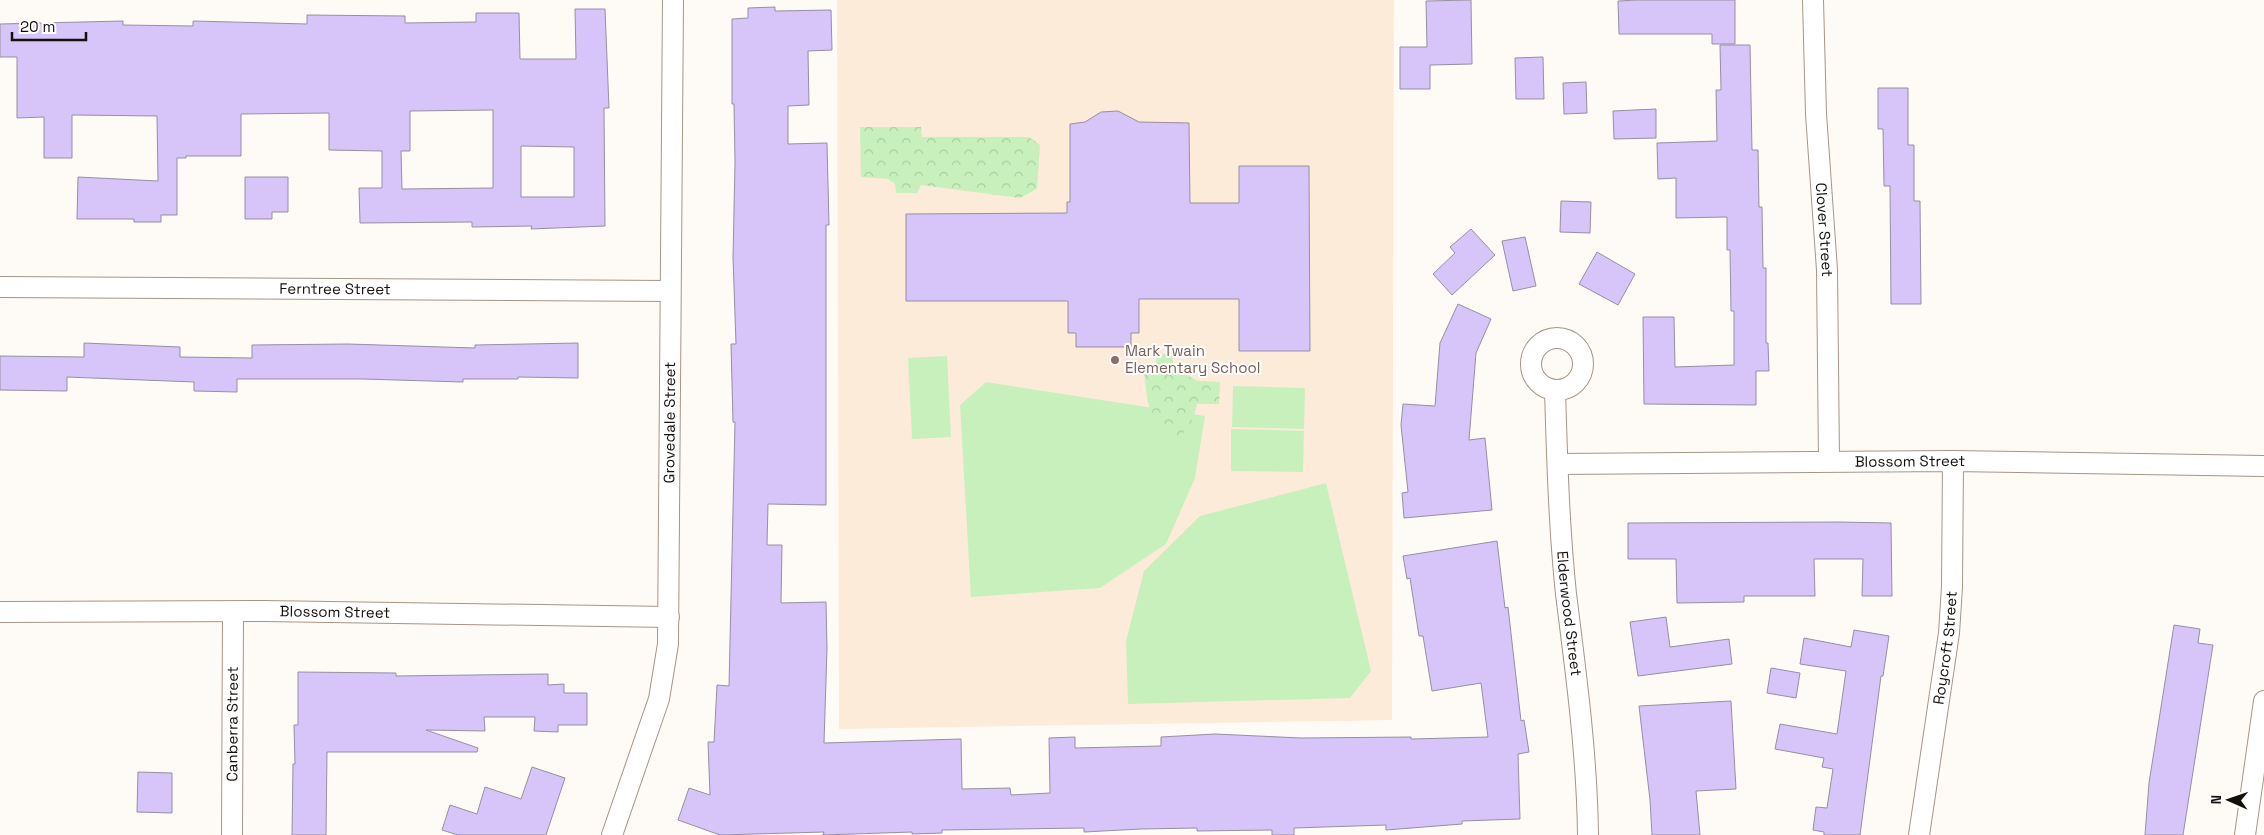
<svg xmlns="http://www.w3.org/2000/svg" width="2264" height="835" viewBox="0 0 2264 835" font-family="'Space Grotesk',sans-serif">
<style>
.built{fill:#fdebda}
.green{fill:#c8f0bd}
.forest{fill:url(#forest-crowns)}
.building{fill:#d7c4f9;stroke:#968fa2;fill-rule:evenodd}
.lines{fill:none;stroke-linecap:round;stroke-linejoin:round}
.street-casing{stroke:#a49587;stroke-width:22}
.street{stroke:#fff;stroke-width:20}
.education-dot{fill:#8d6e63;stroke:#fff;stroke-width:2}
.labels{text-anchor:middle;stroke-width:4;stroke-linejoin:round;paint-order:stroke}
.street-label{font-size:15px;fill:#150f0a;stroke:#fff}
.education-label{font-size:15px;fill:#785e54;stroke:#fff;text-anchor:start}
</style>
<defs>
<pattern id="forest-crowns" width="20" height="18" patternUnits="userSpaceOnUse" patternTransform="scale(1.25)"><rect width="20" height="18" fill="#c8f0bd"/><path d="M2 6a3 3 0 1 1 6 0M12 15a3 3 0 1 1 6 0" fill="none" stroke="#abcda1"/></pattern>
</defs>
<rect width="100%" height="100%" fill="#fefbf7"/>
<path class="built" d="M 837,0 L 1394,0 L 1392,720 L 839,729 Z"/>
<path class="green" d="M 947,356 L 951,437 L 912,439 L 908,358 Z
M 986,382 L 1205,416 L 1195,478 L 1166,544 L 1100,588 L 971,597 L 960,405 Z
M 1233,386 L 1305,388 L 1304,429 L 1232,427 Z
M 1231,429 L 1304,431 L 1303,472 L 1231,471 Z
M 1326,483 L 1371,671 L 1350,698 L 1128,704 L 1126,641 L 1144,571 L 1200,516 Z"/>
<path class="forest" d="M 860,127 L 921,127 L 922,137 L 1029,137 L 1040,145 L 1037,189 L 1020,198 L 921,185 L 917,193 L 896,193 L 895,184 L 888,179 L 861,177 Z
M 1157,354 L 1173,355 L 1173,367 L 1198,381 L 1220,382 L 1219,404 L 1197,404 C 1193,421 1189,435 1171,439 C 1148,425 1147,397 1144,372 L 1156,363 Z"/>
<path class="building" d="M 1471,0 L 1472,64 L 1430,65 L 1430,89 L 1400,89 L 1400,47 L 1427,47 L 1426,1 Z
M 1637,0 L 1735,0 L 1735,44 L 1712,44 L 1712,34 L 1619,34 L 1618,1 Z
M 775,7 L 775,11 L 831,10 L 832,50 L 808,51 L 809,105 L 788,106 L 788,144 L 827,143 L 829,225 L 826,225 L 826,505 L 768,504 L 767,545 L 782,545 L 781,603 L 826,602 L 827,649 L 824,743 L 961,739 L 962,789 L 1010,788 L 1011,795 L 1050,793 L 1049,738 L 1075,737 L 1075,748 L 1161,746 L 1161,737 L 1215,734 L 1301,738 L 1411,737 L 1411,739 L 1488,737 L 1481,683 L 1432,691 L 1423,636 L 1419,636 L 1410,578 L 1407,579 L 1403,556 L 1497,541 L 1505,608 L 1508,607 L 1521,721 L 1524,720 L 1529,752 L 1518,754 L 1520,819 L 1462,821 L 1462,824 L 1386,830 L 1386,825 L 1294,828 L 1294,835 L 1272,835 L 1272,830 L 1197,831 L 1197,828 L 1141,829 L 1084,832 L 1084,828 L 942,830 L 942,833 L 912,834 L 912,832 L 823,835 L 824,832 L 720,835 L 678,820 L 689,788 L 710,795 L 708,742 L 714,742 L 717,685 L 729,686 L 735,422 L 733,422 L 731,344 L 736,344 L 733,258 L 735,162 L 734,104 L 732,104 L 732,19 L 748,18 L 748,8 Z
M 575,9 L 605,9 L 609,108 L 604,108 L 605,226 L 531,229 L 532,226 L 472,227 L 472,222 L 360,223 L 359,188 L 382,188 L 382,151 L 329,150 L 329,113 L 241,114 L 241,156 L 186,156 L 186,158 L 177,158 L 177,215 L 161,215 L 161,222 L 134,222 L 134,219 L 77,219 L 78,177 L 158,181 L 157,116 L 72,115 L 72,158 L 44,158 L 44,117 L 17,118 L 17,57 L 0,57 L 0,24 L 123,21 L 123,25 L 193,26 L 193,21 L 307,24 L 307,15 L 405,16 L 405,23 L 476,22 L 476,13 L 519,13 L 520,59 L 576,59 ZM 493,110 L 493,188 L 402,189 L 401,151 L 410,151 L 410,111 ZM 521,146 L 574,147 L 574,197 L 521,197 Z
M 1720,45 L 1750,45 L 1752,150 L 1758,150 L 1759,207 L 1762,207 L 1763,268 L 1766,268 L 1766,343 L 1768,343 L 1769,371 L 1756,371 L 1756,405 L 1644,404 L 1643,317 L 1674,317 L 1675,367 L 1734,365 L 1734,311 L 1731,311 L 1730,250 L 1727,250 L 1727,217 L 1676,218 L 1676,178 L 1658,179 L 1657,143 L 1717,141 L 1716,90 L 1721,90 Z
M 1543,57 L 1544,99 L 1516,99 L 1515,58 Z
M 1586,82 L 1587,113 L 1564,114 L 1563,83 Z
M 1878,88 L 1908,88 L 1908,145 L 1914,145 L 1914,201 L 1920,201 L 1921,304 L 1891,304 L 1890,186 L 1884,186 L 1883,129 L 1878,129 Z
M 1656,109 L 1656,138 L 1614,139 L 1613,111 Z
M 1118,111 L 1139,122 L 1189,123 L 1190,203 L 1239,203 L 1239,166 L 1309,166 L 1310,351 L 1239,351 L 1239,299 L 1139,299 L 1139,333 L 1131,333 L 1131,347 L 1076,347 L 1076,333 L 1068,333 L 1068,301 L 906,301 L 906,214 L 1067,213 L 1067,202 L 1070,202 L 1070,124 L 1085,122 L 1101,112 Z
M 245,177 L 288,177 L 288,212 L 272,212 L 272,219 L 245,219 Z
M 1561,201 L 1591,202 L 1590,233 L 1560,232 Z
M 1471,229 L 1495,255 L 1452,295 L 1433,274 L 1455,253 L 1450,247 Z
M 1525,237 L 1536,286 L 1513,291 L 1502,241 Z
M 1597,252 L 1635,274 L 1618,305 L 1579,284 Z
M 1458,304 L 1491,319 L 1476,353 L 1469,440 L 1485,438 L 1492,510 L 1404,518 L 1402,493 L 1408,492 L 1401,425 L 1403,404 L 1435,406 L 1440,343 Z
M 84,343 L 180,347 L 180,357 L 252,358 L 252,345 L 348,344 L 475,348 L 475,345 L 578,343 L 578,378 L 518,377 L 518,379 L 463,379 L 463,382 L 363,379 L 237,379 L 237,392 L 194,391 L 194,382 L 67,377 L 67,391 L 0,390 L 0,356 L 84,357 Z
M 1839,522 L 1891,523 L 1892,596 L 1862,596 L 1863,559 L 1814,559 L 1815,596 L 1744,596 L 1744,602 L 1677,603 L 1676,559 L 1628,559 L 1628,523 Z
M 1666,617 L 1670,647 L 1729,639 L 1732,664 L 1638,676 L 1630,622 Z
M 2174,625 L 2200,629 L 2198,643 L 2213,645 L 2183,835 L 2145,835 L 2149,783 Z
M 1854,630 L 1889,636 L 1883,676 L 1881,676 L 1860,835 L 1824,835 L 1824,832 L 1813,830 L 1816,807 L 1827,808 L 1833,769 L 1822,767 L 1824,758 L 1775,749 L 1780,724 L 1837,734 L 1846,671 L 1800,664 L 1804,638 L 1851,647 Z
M 1771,668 L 1800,673 L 1796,698 L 1767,693 Z
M 298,672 L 396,673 L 396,676 L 548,674 L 548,685 L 564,684 L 564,693 L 587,693 L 587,725 L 558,725 L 558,732 L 534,731 L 535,717 L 484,717 L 485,731 L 426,730 L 478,748 L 477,752 L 327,752 L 326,835 L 292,835 L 293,764 L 295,764 L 294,725 L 298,725 Z
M 1731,701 L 1736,789 L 1696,791 L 1700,835 L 1652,835 L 1650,800 L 1639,706 Z
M 532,767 L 565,778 L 546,835 L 458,835 L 442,830 L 450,805 L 477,814 L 485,787 L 521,799 Z
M 138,772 L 172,773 L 172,813 L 137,812 Z"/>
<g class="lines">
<defs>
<g id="street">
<path id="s1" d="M 1813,0 L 1816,114 L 1827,270 L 1829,461"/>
<path id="s2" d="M 0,287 L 670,291"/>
<circle cx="1557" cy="364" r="26"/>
<path id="s3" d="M 1555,390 C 1557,458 1559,527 1566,594 C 1576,674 1587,754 1588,835"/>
<path id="s4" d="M 1558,464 L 1953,461 L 2264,466"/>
<path id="s5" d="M 0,612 L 264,611 L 669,617"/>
<path id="s6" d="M 232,835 L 233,612"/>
<path id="s7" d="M 612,835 L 659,699 L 668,644 L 673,0"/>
<path id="s8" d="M 1919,835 L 1949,633 L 1952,587 L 1953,461"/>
<path d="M 2245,835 L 2264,701"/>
</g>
</defs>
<use href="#street" class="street-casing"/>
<use href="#street" class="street"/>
</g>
<circle class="education-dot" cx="1115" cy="360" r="5"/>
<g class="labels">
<g class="street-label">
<text dy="5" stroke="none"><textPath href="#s1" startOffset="230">Clover Street</textPath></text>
<text dy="5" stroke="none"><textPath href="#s2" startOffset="335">Ferntree Street</textPath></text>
<text dy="5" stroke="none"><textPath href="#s7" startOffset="421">Grovedale Street</textPath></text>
<text dy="5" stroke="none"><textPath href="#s4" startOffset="352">Blossom Street</textPath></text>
<text dy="5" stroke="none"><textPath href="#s5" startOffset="335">Blossom Street</textPath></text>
<text dy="5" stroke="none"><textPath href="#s3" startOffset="224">Elderwood Street</textPath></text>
<text dy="5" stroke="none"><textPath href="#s8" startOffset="189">Roycroft Street</textPath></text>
<text dy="5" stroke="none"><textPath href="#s6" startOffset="111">Canberra Street</textPath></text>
</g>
<g class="education-label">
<text x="1125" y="356">Mark Twain<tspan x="1125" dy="17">Elementary School</tspan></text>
</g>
</g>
<g transform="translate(2229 800) rotate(272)" stroke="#ffffff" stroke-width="4" paint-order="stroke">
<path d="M0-4L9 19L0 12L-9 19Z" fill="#150f0a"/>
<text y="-8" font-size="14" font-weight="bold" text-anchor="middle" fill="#150f0a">N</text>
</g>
<path d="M12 32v8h74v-8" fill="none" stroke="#150f0a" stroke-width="2.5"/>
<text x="20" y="32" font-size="15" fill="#150f0a" stroke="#ffffff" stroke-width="4" paint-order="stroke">20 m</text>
</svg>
